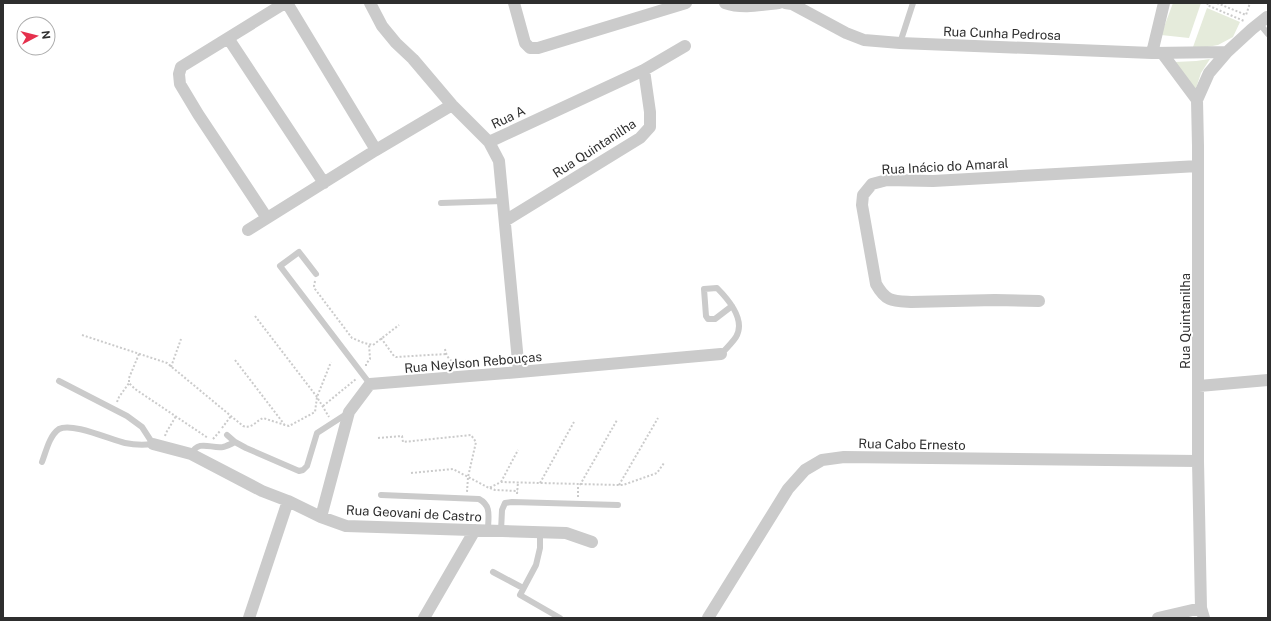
<svg xmlns="http://www.w3.org/2000/svg" width="1271" height="621" viewBox="0 0 1271 621" font-family="'Public Sans',sans-serif">
<style>
.green{fill:#e5ebdb}
.lines{fill:none;stroke-linecap:round;stroke-linejoin:round}
.path{stroke:#cbcbcb;stroke-width:2;stroke-dasharray:2 2;stroke-linecap:butt}
.service{stroke:#cbcbcb;stroke-width:6}
.minor{stroke:#cbcbcb;stroke-width:12}
.labels{text-anchor:middle;stroke-width:4;stroke-linejoin:round;paint-order:stroke}
.street-label{font-size:13px;fill:#2e2e2e;stroke:#fff}
</style>
<rect width="100%" height="100%" fill="#fff"/>
<path class="green" d="M 1173,3 L 1201,3 L 1189,38 L 1161,35 Z
M 1207,8 L 1240,22 L 1233,37 L 1218,45 L 1207,47 L 1193,47 Z
M 1210,59 L 1201,73 L 1195,91 L 1175,62 L 1196,61 Z"/>
<g class="lines">
<path class="path" d="M 1208,3 L 1207,5 L 1244,21
M 1217,3 L 1246,15 L 1250,3
M 315,281 L 314,286 L 315,289 L 352,338 L 364,343 L 373,345 L 399,325
M 255,316 L 317,397 L 329,417
M 82,335 L 167,363 L 243,426 C 252,429 256,421 263,418 L 285,425 L 289,426 L 315,412 L 317,397 L 331,362
M 381,338 L 394,356 L 396,357 L 446,354
M 445,349 C 446,355 449,361 455,362 L 473,360
M 139,354 L 129,378 L 129,383 L 135,389 L 208,438
M 235,360 L 284,424
M 366,366 L 366,364 L 370,359 L 369,344
M 171,367 L 181,339
M 117,402 L 119,397 L 129,383
M 323,406 L 356,379
M 222,428 L 231,416
M 165,436 L 166,433 L 176,416
M 378,438 L 402,436 L 403,442 L 471,435 L 476,442 L 468,477 L 467,492
M 213,439 L 220,431
M 411,473 L 453,469 L 489,488 L 501,482 L 619,485 L 623,485 L 657,473 L 664,463
M 501,482 L 518,450
M 540,483 L 574,422
M 580,485 L 617,420
M 619,485 L 658,418
M 490,488 L 495,490 L 518,491
M 517,494 L 518,482
M 578,497 L 578,485"/>
<path class="service" d="M 1259,23 L 1268,34
M 900,43 L 913,3
M 441,203 L 503,201
M 316,274 L 299,252 L 280,266 L 370,384
M 721,354 C 726,349 732,343 736,337 C 746,320 728,299 717,288 L 704,289 L 706,316 L 708,319 L 715,319 L 732,306
M 227,435 L 235,442 L 246,448 L 299,471 L 303,470 L 307,466 L 317,433 L 348,413
M 191,454 C 199,439 211,449 223,447 C 227,446 231,444 235,442
M 42,462 C 46,452 49,436 59,429 C 72,422 111,440 125,443 C 135,445 144,445 153,444 L 142,427 L 127,416 L 59,381
M 381,495 L 479,499 C 492,506 488,517 488,530
M 501,531 L 502,510 L 505,503 L 512,502 L 618,505
M 540,532 L 540,548 L 536,565 L 520,595 L 560,618
M 493,572 L 523,588"/>
<path class="minor" d="M 287,3 L 376,150
M 370,3 L 382,26 L 396,43 L 413,59 L 452,105 L 489,142 L 499,161 L 519,372
M 514,3 L 525,43 L 530,48 L 538,48 L 686,3
M 725,3 C 742,9 761,5 779,3
M 785,3 L 792,4 L 846,33 L 864,40 L 900,43 L 1152,53 L 1227,52
M 228,38 L 324,183
M 1152,53 L 1164,3
M 1162,53 L 1197,100
M 489,142 L 644,70 L 685,46
M 267,218 L 198,114 L 180,84 L 179,74 L 181,67 L 285,3
M 505,221 L 640,138 L 650,127 L 650,112 L 644,70
M 248,230 L 376,150 L 452,105
M 1039,301 L 995,300 L 911,302 C 893,301 886,302 876,284 L 862,205 L 863,195 L 872,184 L 887,180 L 933,181 L 1198,166
M 1199,386 L 1268,380
M 153,444 L 191,454 L 262,491 L 288,501 L 321,517 L 346,526 L 566,533 L 592,542
M 321,517 L 349,412 L 370,384 L 519,372 L 721,354
M 249,618 L 288,501
M 424,618 L 475,530
M 708,618 L 788,489 L 805,470 L 822,460 L 844,457 L 1198,461
M 1158,618 L 1201,608
M 1204,618 L 1201,608 L 1198,461 L 1198,146 L 1197,100 L 1209,73 L 1227,52 L 1252,29 L 1267,17"/>
</g>
<g class="labels">
<g class="street-label">
<text transform="translate(1002 33) rotate(2)" y="5">Rua Cunha Pedrosa</text>
<text transform="translate(508 117) rotate(-25)" y="5">Rua A</text>
<text transform="translate(594 148) rotate(-33)" y="5">Rua Quintanilha</text>
<text transform="translate(945 166) rotate(-3)" y="5">Rua Inácio do Amaral</text>
<text transform="translate(1185 321) rotate(-90)" y="5">Rua Quintanilha</text>
<text transform="translate(473 362) rotate(-5)" y="5">Rua Neylson Rebouças</text>
<text transform="translate(912 444) rotate(1)" y="5">Rua Cabo Ernesto</text>
<text transform="translate(414 513) rotate(3)" y="5">Rua Geovani de Castro</text>
</g>
</g>
<rect width="1271" height="621" fill="none" stroke="#2e2e2e" stroke-width="8"/>
<g transform="translate(36 36) rotate(83)"><circle r="19" fill="#ffffff" stroke="#ababab"/>
<path d="M0-3L7 15L0 10L-7 15Z" fill="#e5304d"/>
<text y="-6" font-size="11" font-weight="bold" text-anchor="middle" fill="#2e2e2e">N</text>
</g>
</svg>
